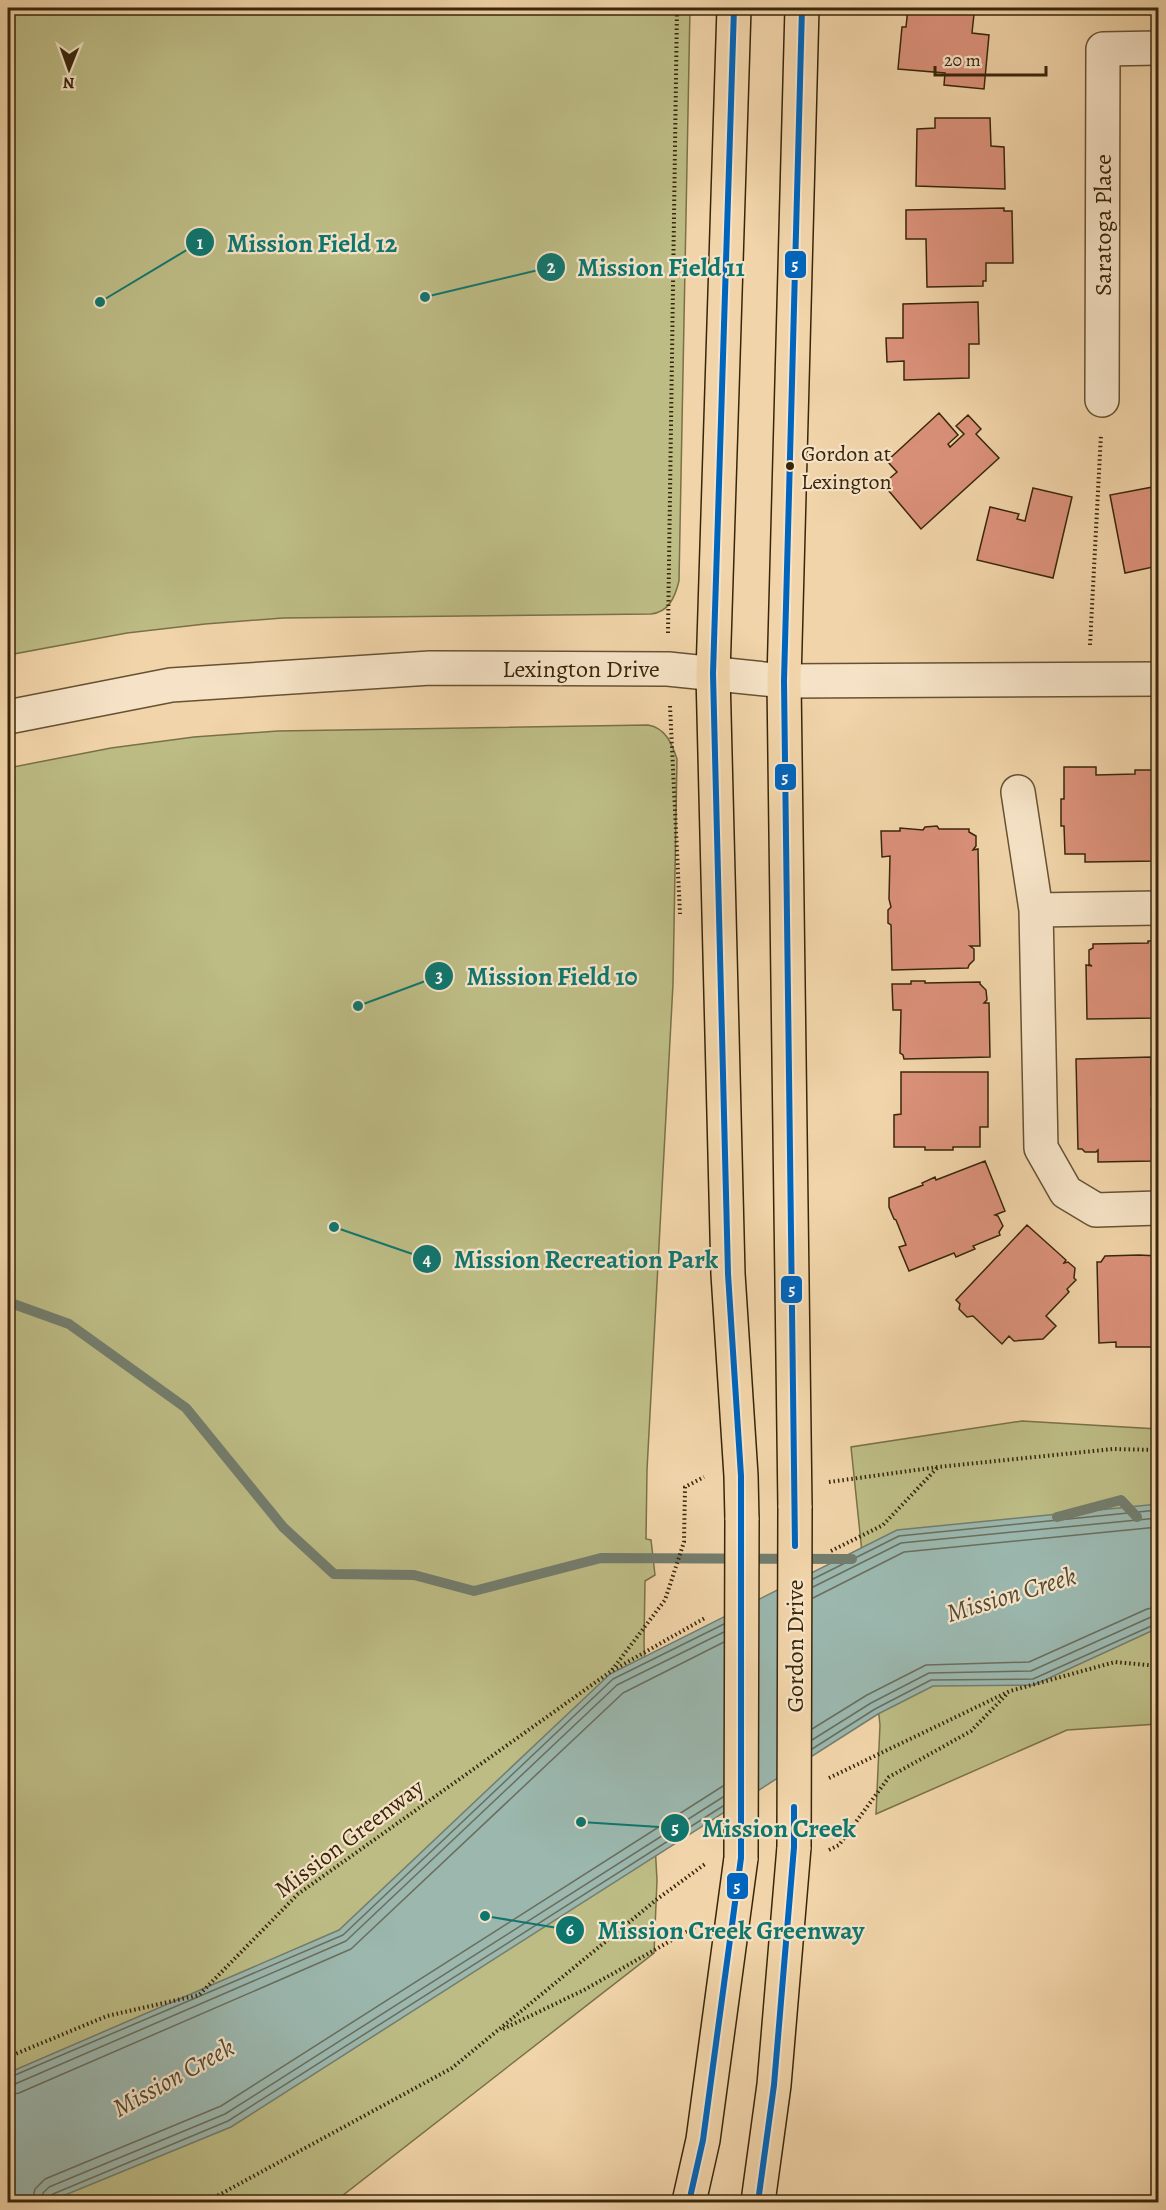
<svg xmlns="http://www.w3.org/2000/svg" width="1166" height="2210" viewBox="0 0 1166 2210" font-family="Alegreya,serif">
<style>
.green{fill:#bdbc85;stroke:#7a7148;stroke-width:1.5}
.water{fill:#9bb7ae;stroke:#737d6d;stroke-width:1.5}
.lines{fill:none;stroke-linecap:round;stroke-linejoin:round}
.shore{stroke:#6a6e5c;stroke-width:1.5}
.stream{stroke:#737d6d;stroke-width:10}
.building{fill:#db917a;stroke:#38260b;stroke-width:1.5}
.minor-casing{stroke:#665232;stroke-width:36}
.major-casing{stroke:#38260b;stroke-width:36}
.path{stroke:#38260b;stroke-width:4;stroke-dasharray:1.5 3;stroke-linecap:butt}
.minor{stroke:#f6e3c7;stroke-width:33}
.major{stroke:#f1d4a9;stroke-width:33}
.major-bridge-casing{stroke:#38260b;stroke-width:36;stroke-linecap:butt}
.major-bridge{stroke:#f1d4a9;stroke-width:33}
.bus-1-casing{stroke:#f6e3c7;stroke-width:10}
.bus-1{stroke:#0065bd;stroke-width:6}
.bus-dot{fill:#38260b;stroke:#f6e3c7;stroke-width:2}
.labels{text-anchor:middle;stroke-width:4.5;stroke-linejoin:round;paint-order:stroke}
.bus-label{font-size:22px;fill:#38260b;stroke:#f6e3c7;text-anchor:start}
.street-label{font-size:24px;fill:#38260b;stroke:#f6e3c7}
.water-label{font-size:26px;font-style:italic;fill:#514a34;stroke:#f6e3c7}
.leader{fill:none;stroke:#0f766e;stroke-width:2}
.callout-dot{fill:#0f766e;stroke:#f6e3c7;stroke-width:2}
.mark-label{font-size:18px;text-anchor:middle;font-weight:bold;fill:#fff}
.callout-label{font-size:26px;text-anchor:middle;font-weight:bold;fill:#0f766e;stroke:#f6e3c7;stroke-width:4.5;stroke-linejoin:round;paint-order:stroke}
.line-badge{stroke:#f6e3c7;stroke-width:2}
.badge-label{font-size:16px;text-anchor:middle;font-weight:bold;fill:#fff}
</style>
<rect width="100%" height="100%" fill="#f1d4a9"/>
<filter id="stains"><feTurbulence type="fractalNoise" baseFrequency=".00333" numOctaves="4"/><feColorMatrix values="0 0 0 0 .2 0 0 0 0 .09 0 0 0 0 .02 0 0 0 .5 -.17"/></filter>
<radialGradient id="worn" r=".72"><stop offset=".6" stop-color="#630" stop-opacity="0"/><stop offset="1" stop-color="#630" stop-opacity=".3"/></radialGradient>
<path class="green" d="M 8,8 L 690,8 L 679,581 C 675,597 669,612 651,614 L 283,618 L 205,624 L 127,633 L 8,655 Z
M 648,725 C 666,728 672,744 677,759 L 673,984 L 647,1470 L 646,1539 L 651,1540 L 655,1575 L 645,1581 L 644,1644 L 657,1880 L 654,1953 L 338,2199 L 328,2202 L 8,2202 L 8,768 L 111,748 L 194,737 L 278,731 Z
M 1022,1421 L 1158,1429 L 1158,1724 L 1067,1730 L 876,1814 L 880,1725 L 851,1447 Z"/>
<path class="water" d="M 1158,1504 L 1158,1628 L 1034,1685 L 933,1686 L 878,1714 L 231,2127 L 48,2202 L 8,2202 L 8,2073 L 339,1930 L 610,1674 L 897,1530 Z"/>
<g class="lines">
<path class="shore" d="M 813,1579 L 899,1536 L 1158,1510
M 813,1587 L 901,1543 L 1158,1518
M 813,1598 L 904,1552 L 1158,1527
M 812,1729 L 867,1695 L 926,1665 L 1029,1662 L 1147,1609 L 1158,1607
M 812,1740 L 871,1703 L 929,1673 L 1031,1671 L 1151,1617 L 1158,1616
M 812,1749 L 875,1709 L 931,1680 L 1033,1679 L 1158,1623
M 8,2078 L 343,1935 L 613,1679 L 724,1624
M 8,2085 L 15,2084 L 346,1941 L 617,1685 L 724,1632
M 8,2095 L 19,2093 L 351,1949 L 623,1693 L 724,1642
M 32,2202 L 35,2189 L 45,2179 L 221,2106 L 723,1786
M 41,2202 L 43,2193 L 49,2187 L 225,2114 L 723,1797
M 48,2202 L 49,2198 L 53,2194 L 228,2121 L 723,1806"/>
<path class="stream" d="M 8,1302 L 69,1324 L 186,1408 L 283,1527 L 334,1574 L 414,1575 L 474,1591 L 601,1558 L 852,1559
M 1057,1517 L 1121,1500 L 1137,1517"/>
</g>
<path class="building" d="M 908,8 L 974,14 L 972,33 L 989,35 L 984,89 L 944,85 L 945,73 L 898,69 L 902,27 L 906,27 Z
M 935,118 L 990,118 L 991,146 L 1004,147 L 1005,189 L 916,186 L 917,129 L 935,128 Z
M 1004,208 L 1004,211 L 1012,211 L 1013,263 L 986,263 L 986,281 L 983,281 L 983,286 L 927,287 L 926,239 L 906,239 L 906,210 Z
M 978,302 L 979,344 L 969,344 L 969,378 L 904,380 L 904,361 L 887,362 L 886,338 L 903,338 L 903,304 Z
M 939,413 L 958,435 L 948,444 L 950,447 L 964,434 L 956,426 L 968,415 L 981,429 L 976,434 L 999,458 L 921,529 L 883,484 L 897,472 L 887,461 Z
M 1158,486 L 1158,566 L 1125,573 L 1110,495 Z
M 1033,488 L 1072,497 L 1053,578 L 977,560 L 990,507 L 1019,514 L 1017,519 L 1025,521 Z
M 1064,767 L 1096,767 L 1096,775 L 1135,774 L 1135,770 L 1158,770 L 1158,861 L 1085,862 L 1085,854 L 1065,854 L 1064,826 L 1061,826 L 1061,799 L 1064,799 Z
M 937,826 L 939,829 L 969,829 L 969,832 L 976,836 L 976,846 L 973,850 L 978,849 L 980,946 L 970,946 L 974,949 L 974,960 L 969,965 L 968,968 L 892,970 L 891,925 L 888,923 L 888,910 L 891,907 L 889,899 L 890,856 L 882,857 L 881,831 L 900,831 L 900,828 L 923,830 L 925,827 Z
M 1148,941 L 1158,941 L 1158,1018 L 1087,1019 L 1086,965 L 1092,966 L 1089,964 L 1089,950 L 1093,948 L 1093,944 L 1148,943 Z
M 911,981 L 925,981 L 925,983 L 980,982 L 980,984 L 986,990 L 987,1000 L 984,1003 L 989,1003 L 990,1057 L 904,1059 L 903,1055 L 900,1053 L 901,1010 L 893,1010 L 892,984 L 911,984 Z
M 1151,1057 L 1151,1095 L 1154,1095 L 1154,1109 L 1151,1109 L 1152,1161 L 1098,1162 L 1098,1150 L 1096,1152 L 1085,1152 L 1082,1149 L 1078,1149 L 1076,1059 Z
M 901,1072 L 988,1072 L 988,1127 L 980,1127 L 980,1147 L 953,1147 L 953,1150 L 925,1150 L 925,1147 L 894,1147 L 894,1115 L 901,1114 Z
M 985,1161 L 1005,1211 L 995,1215 L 998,1216 L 1003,1226 L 999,1232 L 1000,1235 L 973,1246 L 975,1249 L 956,1257 L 954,1253 L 909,1271 L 899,1247 L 906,1245 L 896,1220 L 894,1219 L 889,1207 L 889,1198 L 923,1185 L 922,1183 L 935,1177 L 936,1180 Z
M 1027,1225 L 1066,1260 L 1064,1263 L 1068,1262 L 1075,1268 L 1074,1278 L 1076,1280 L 1067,1289 L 1069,1292 L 1046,1316 L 1056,1326 L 1043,1339 L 1014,1341 L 1009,1336 L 1002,1344 L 973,1316 L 967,1317 L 959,1309 L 960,1304 L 956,1300 Z
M 1139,1255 L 1158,1256 L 1158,1347 L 1116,1347 L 1116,1342 L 1099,1343 L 1097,1262 L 1101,1262 L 1105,1256 Z"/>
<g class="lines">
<defs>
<path id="minor" d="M 1102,400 L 1103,49 L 1158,48
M 8,717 L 171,685 L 430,668 L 668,669 L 784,681 L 1158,679
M 1018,792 L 1036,910 L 1041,1148 L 1066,1192 L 1096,1210 L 1158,1208
M 1036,910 L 1158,908"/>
<path id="major" d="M 734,8 L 713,674 L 728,1274 L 741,1476 L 742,1520
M 795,1508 L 784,681 L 802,8
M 689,2202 L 703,2140 L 741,1858
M 758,2202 L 774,2085 L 794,1847"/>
</defs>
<use href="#minor" class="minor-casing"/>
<use href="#major" class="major-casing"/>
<path class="path" d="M 668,633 L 677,8
M 1090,645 L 1101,434
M 670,706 L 680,914
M 829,1482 L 938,1467 L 1113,1449 L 1158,1450
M 831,1551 L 883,1525 L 938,1467
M 612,1670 L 665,1600 L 684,1542 L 685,1487 L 704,1477
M 829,1778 L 1010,1691 L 1115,1662 L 1158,1666
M 829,1850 L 839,1845 L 889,1777 L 971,1731 L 1007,1694
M 503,2029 L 584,1990 L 695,1927
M 8,2057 L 107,2016 L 199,1995 L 298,1894 L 610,1672 L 705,1618
M 206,2202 L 452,2068 L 656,1900 L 705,1864"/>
<use href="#minor" class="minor"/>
<use href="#major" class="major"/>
<defs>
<path id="major-bridge" d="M 794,1847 L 795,1508
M 741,1858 L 742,1520"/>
</defs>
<use href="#major-bridge" class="major-bridge-casing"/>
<use href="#major-bridge" class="major-bridge"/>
<defs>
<path id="bus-1" d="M 795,1546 L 784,681 L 802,8
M 689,2202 L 703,2140 L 741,1858 L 741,1476 L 728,1274 L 713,674 L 734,8
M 758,2202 L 774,2085 L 794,1847 L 794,1807"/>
</defs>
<use href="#bus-1" class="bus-1-casing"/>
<use href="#bus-1" class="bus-1"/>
</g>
<circle class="bus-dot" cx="790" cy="466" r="5"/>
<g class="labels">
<g class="bus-label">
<text x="801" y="461">Gordon at<tspan x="801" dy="28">Lexington</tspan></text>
</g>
<g class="street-label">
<text transform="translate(1103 225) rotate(-90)" y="8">Saratoga Place</text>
<text x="581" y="677">Lexington Drive</text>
<text transform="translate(795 1646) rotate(-90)" y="8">Gordon Drive</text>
<text transform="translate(349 1838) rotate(-37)" y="8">Mission Greenway</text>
</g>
<g class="water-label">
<text transform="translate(1011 1594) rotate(-17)" y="9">Mission Creek</text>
<text transform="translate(173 2077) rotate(-29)" y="9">Mission Creek</text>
</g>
</g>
<path class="leader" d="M100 302L200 242M425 297L551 267M358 1006L439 976M334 1227L427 1259M581 1822L675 1828M485 1916L570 1930"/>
<g class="callout-dot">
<circle cx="100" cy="302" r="6"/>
<circle cx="425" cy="297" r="6"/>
<circle cx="358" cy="1006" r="6"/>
<circle cx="334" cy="1227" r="6"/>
<circle cx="581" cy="1822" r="6"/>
<circle cx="485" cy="1916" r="6"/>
<circle cx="200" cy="242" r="15"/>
<circle cx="551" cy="267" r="15"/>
<circle cx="439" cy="976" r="15"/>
<circle cx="427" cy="1259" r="15"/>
<circle cx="675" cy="1828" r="15"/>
<circle cx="570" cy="1930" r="15"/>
</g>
<g class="mark-label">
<text x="200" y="249">1</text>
<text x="551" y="273">2</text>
<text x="439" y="982">3</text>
<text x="427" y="1265">4</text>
<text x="675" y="1834">5</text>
<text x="570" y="1936">6</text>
</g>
<g class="callout-label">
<text x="312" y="252">Mission Field 12</text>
<text x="661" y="276">Mission Field 11</text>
<text x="552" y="985">Mission Field 10</text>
<text x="586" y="1268">Mission Recreation Park</text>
<text x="779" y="1837">Mission Creek</text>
<text x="731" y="1939">Mission Creek Greenway</text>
</g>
<g class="line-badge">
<rect x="784" y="250" width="23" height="29" rx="6" fill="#0065bd"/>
<rect x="774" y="763" width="23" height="28" rx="6" fill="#0065bd"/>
<rect x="780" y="1275" width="23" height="29" rx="6" fill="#0065bd"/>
<rect x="726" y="1872" width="23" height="28" rx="6" fill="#0065bd"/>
</g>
<g class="badge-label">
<text x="795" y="270">5</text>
<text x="785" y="783">5</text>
<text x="792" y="1295">5</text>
<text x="737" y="1892">5</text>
</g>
<rect width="1166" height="2210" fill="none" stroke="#f1d4a9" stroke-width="30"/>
<rect x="9" y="9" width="1148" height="2192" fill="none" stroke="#38260b" stroke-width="3"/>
<rect x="15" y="15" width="1136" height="2180" fill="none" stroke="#38260b" stroke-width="1.5"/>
<g transform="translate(69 69) rotate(181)" stroke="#f6e3c7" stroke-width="4.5" paint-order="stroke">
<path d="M0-4.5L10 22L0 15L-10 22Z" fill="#38260b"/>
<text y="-9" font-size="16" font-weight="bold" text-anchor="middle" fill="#38260b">N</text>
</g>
<path d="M935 66v9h111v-9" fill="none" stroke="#38260b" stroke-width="3"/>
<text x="944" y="66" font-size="18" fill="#38260b" stroke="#f6e3c7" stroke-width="4.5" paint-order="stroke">20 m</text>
<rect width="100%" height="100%" filter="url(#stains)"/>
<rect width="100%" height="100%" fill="url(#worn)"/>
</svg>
